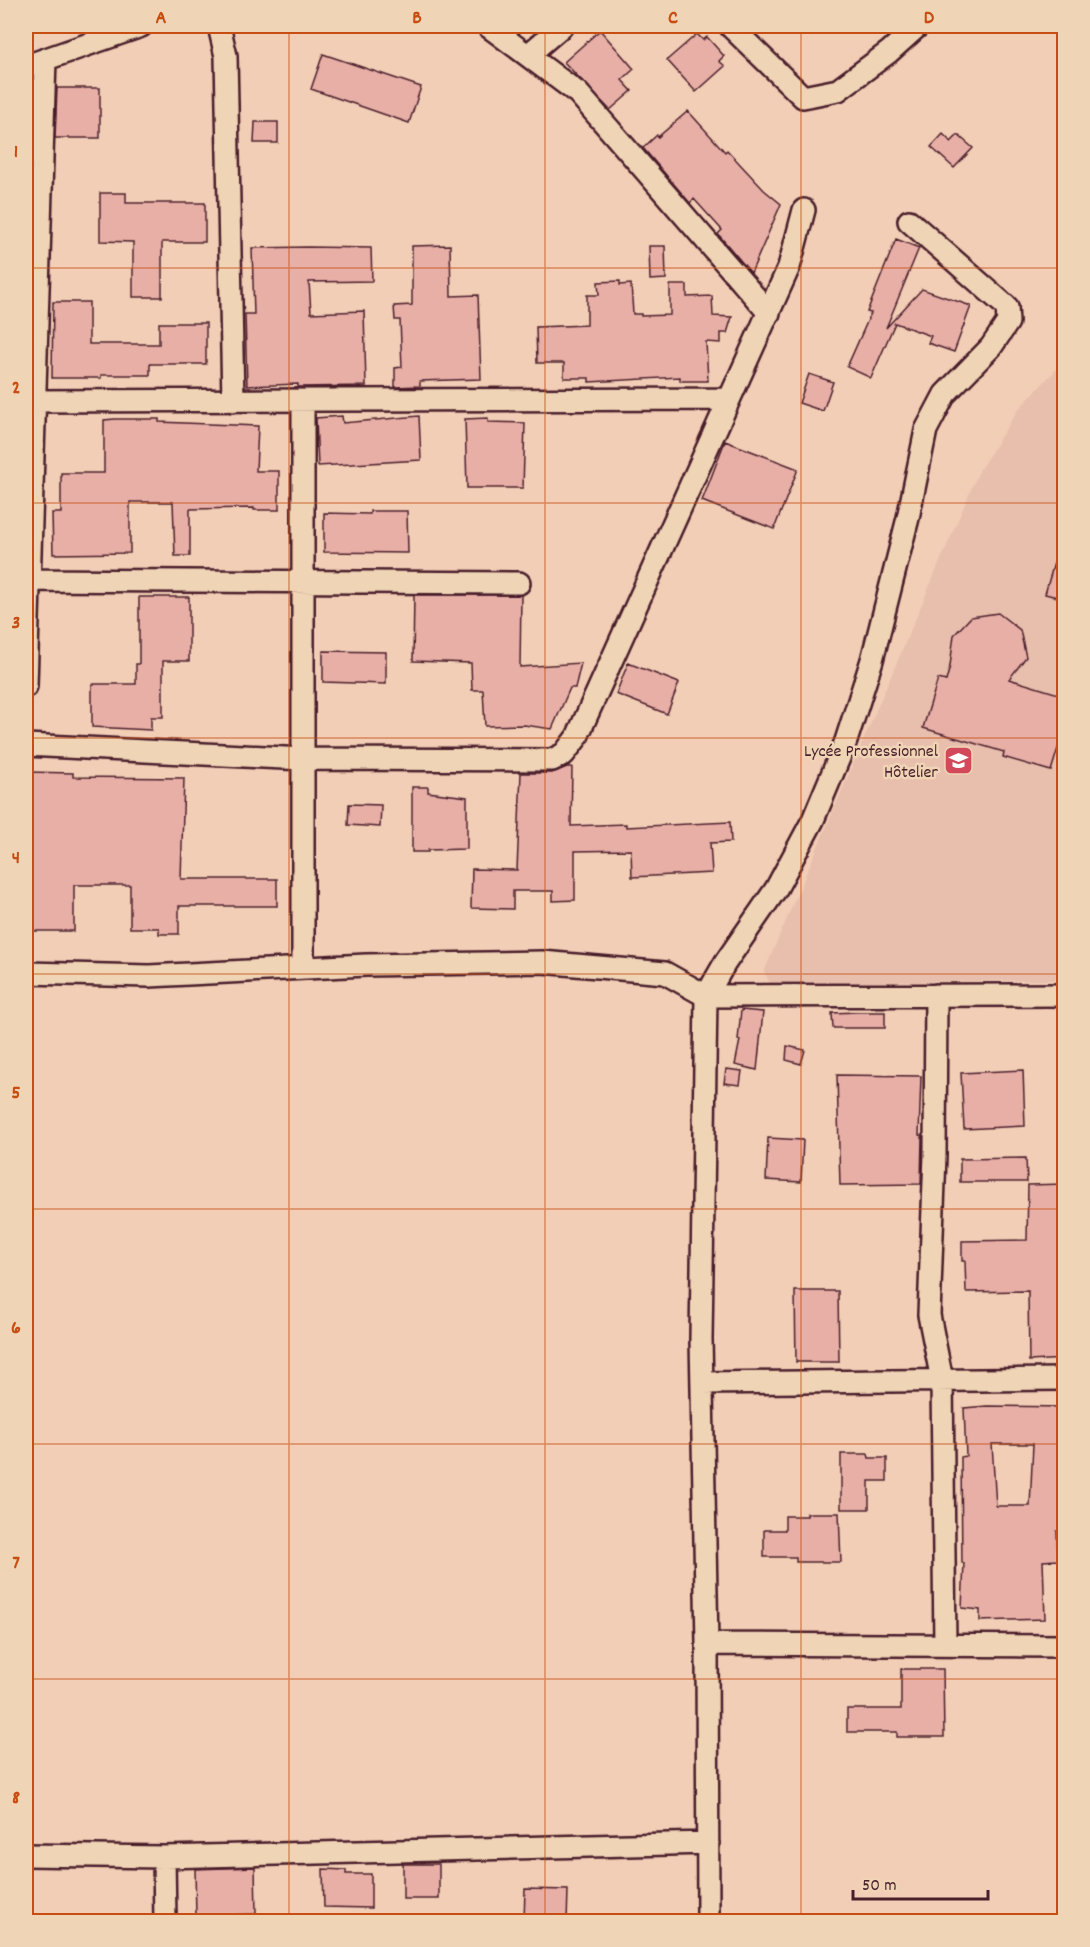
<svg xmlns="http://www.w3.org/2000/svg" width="1090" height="1947" viewBox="0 0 1090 1947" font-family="Dekko,sans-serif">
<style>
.built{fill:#e8bead}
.building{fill:#e8afa7;stroke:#4a1f2b;stroke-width:1.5;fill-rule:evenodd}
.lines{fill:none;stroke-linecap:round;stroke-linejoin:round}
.street-casing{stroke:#4a1f2b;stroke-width:26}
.street{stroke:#efd5b6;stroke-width:21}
.grid{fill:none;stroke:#c84d12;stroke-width:1.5;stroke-opacity:0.55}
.labels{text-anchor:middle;stroke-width:5;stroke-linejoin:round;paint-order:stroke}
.poi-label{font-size:18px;fill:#4a1f2b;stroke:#efd5b6;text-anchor:end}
.neatline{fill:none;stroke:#c84d12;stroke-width:2}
.grid-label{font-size:20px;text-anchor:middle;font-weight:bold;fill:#c84d12}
</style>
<rect width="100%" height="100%" fill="#f2ceb6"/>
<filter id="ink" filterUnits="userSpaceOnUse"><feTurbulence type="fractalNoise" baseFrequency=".0167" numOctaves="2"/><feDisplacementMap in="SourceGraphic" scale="12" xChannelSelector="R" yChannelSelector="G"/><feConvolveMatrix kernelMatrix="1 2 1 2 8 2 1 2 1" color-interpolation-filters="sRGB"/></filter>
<g filter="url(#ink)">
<path class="built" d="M 1064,361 L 1064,980 L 770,983 L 764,972 L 979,471 L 1018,410 Z"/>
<path class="building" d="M 600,30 L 634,69 L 622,80 L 632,91 L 610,110 L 564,62 Z
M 697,34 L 703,40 L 707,37 L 724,56 L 719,61 L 725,66 L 696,92 L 667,60 Z
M 323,54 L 421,87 L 409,123 L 311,89 Z
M 57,88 L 100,88 L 100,138 L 55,138 Z
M 688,111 L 725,152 L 727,150 L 764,190 L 781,204 L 751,273 L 718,234 L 722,230 L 694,199 L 690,203 L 643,148 L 657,135 L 658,137 Z
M 255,122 L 278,122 L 278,143 L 254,143 Z
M 943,134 L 951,142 L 958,135 L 973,148 L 954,168 L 931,147 Z
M 100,193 L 126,193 L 126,203 L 205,203 L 205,242 L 162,242 L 162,297 L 133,297 L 133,242 L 100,241 Z
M 896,239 L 919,248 L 886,328 L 922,289 L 971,306 L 954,352 L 928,343 L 931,336 L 895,323 L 871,378 L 847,367 L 871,313 L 867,312 Z
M 450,245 L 451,296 L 478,295 L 481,379 L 420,381 L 420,386 L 395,387 L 395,368 L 402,367 L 400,320 L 395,320 L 394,306 L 412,305 L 412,246 Z
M 649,246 L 665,246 L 666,279 L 650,280 Z
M 308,247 L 371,248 L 372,281 L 309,282 L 311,313 L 364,311 L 366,386 L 298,387 L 298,384 L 247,386 L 245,314 L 254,314 L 252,248 Z
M 620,281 L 620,285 L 631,284 L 633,314 L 641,314 L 641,316 L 670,315 L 670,285 L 687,285 L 687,297 L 712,296 L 713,316 L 732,317 L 727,333 L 721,333 L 721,343 L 706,342 L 708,381 L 680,381 L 680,377 L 589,382 L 589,378 L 564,378 L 564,363 L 537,363 L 536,327 L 587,325 L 587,295 L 599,295 L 598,282 Z
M 53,302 L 89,302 L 89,344 L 159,344 L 159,323 L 206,323 L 206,364 L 150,364 L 150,375 L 101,375 L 101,378 L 52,378 Z
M 809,374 L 833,382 L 823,411 L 799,403 Z
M 342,416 L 343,423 L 419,416 L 421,460 L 318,466 L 316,418 Z
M 488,418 L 488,422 L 525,423 L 523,488 L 467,488 L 465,419 Z
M 115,419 L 159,419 L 159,422 L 258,426 L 256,471 L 279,471 L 279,510 L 254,510 L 254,508 L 190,509 L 190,556 L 175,556 L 173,502 L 130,502 L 130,553 L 53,554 L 52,513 L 61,513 L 61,473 L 104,473 L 104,420 Z
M 725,441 L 798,469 L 774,529 L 702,501 Z
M 370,511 L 407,511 L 408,553 L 324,552 L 324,513 L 370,514 Z
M 1060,542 L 1065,543 L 1065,599 L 1045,594 Z
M 414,595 L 521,595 L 520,667 L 581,663 L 575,688 L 570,688 L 552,729 L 524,725 L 485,726 L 483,690 L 472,690 L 471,663 L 413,661 Z
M 139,597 L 189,597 L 189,661 L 163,661 L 163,717 L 151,717 L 151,730 L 92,727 L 92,684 L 136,684 L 136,664 L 139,664 Z
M 998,613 L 1020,630 L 1026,657 L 1009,679 L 1065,696 L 1065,746 L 1059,745 L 1051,771 L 1003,757 L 1004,752 L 923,728 L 938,679 L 946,681 L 950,666 L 954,635 L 971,617 Z
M 323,651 L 386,652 L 386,684 L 323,682 Z
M 628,663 L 679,683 L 667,714 L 616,694 Z
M 567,767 L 572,767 L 571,826 L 626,824 L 626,827 L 730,822 L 731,842 L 710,843 L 712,873 L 632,877 L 631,850 L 575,851 L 575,900 L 553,901 L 553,891 L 513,891 L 513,909 L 471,908 L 472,869 L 517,870 L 521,773 L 552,773 Z
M 26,772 L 73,773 L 73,777 L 184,778 L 181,879 L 277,879 L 277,906 L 179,906 L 179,934 L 159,934 L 159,928 L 130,928 L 130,885 L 74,885 L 74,931 L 28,931 L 27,920 L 26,920 Z
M 412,787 L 428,787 L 428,792 L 467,797 L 467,849 L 428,850 L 428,852 L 412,852 Z
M 349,804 L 381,805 L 380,827 L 348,825 Z
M 741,1010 L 763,1012 L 757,1070 L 735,1065 L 740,1040 L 738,1040 Z
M 858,1012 L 885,1012 L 885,1028 L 833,1028 L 832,1013 Z
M 787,1046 L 805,1050 L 801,1064 L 786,1060 Z
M 726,1069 L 742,1071 L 740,1085 L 724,1083 Z
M 1023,1070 L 1025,1126 L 964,1129 L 961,1073 Z
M 837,1075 L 921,1076 L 919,1135 L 922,1136 L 921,1184 L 840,1185 Z
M 768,1138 L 803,1140 L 801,1182 L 766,1180 Z
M 1026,1158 L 1027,1182 L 960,1182 L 960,1159 Z
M 1065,1184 L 1065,1359 L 1029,1361 L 1028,1291 L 966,1292 L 965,1261 L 962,1261 L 962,1241 L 1027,1240 L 1028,1185 Z
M 795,1291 L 838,1291 L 839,1362 L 796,1362 Z
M 987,1406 L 1065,1407 L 1065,1445 L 1060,1445 L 1059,1474 L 1065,1474 L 1065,1531 L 1057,1531 L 1058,1560 L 1043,1561 L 1045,1619 L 980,1621 L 980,1610 L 962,1608 L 964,1563 L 962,1563 L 961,1457 L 966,1456 L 964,1408 ZM 992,1444 L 1033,1444 L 1030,1506 L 996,1506 Z
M 841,1454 L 868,1454 L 869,1458 L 887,1458 L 887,1481 L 869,1481 L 869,1509 L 841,1509 Z
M 807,1513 L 839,1513 L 841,1562 L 796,1562 L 796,1557 L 764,1557 L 764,1530 L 785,1530 L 785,1516 L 807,1516 Z
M 901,1669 L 943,1669 L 944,1737 L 897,1737 L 897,1732 L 847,1732 L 847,1709 L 901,1709 Z
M 403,1864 L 439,1864 L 439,1899 L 403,1899 Z
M 255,1867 L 256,1914 L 196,1916 L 195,1869 Z
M 323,1869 L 346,1870 L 346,1874 L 371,1874 L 371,1908 L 324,1907 Z
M 525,1889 L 568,1890 L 567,1922 L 524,1922 Z"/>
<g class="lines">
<defs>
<path id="street" d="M 219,26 L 226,56 L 233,401
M 488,26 L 578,93 L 769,313
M 730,26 L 803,97 L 838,90 L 889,52 L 918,26
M 528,55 L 562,26
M 26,66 L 141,26
M 26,401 L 729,399
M 303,401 L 303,968
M 30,580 L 519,583
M 26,686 L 45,59
M 26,745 L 304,759 L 552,760 L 564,754 L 577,737 L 789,267 L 804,210
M 26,973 L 149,976 L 366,965 L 542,962 L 665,973 L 706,996 L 1064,995
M 936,995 L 935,1155 L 929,1315 L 942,1380 L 945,1645
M 702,1383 L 1064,1379
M 707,1644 L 1064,1646
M 26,1855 L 164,1857 L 708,1843
M 164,1857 L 165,1922
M 708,1922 L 707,1644 L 701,1339 L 706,996 L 725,963 L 776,889 L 813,820 L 846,741 L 872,660 L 908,518 L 926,430 L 945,394 L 991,347 L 1008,322 L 1007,307 L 909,221"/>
</defs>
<use href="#street" class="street-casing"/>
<use href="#street" class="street"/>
</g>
</g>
<path class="grid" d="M 289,26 L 289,1922M 545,26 L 545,1922M 801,26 L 801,1922M 26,268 L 1064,268M 26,503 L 1064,503M 26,738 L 1064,738M 26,974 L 1064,974M 26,1209 L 1064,1209M 26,1444 L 1064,1444M 26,1679 L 1064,1679"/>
<defs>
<symbol id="school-square" viewBox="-11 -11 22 22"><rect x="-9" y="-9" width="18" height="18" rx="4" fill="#d1495b" stroke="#efd5b6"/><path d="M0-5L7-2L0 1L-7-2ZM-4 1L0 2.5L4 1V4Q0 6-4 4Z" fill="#fff"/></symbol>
</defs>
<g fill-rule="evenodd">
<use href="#school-square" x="942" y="744" width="33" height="33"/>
</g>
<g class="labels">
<g class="poi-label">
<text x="938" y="756">Lycée Professionnel<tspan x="938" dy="21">Hôtelier</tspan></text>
</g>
</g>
<rect width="1090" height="1947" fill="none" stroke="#efd5b6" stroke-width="66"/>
<path d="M853 1890v9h135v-9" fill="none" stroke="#4a1f2b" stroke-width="3"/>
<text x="862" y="1890" font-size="18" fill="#4a1f2b" stroke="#efd5b6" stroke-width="4.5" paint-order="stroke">50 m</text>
<rect x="33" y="33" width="1024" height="1881" class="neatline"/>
<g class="grid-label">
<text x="161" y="23">A</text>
<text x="417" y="23">B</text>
<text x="673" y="23">C</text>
<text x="929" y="23">D</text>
<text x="16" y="157">1</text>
<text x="16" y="393">2</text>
<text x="16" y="628">3</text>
<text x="16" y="863">4</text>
<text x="16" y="1098">5</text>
<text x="16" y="1333">6</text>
<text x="16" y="1568">7</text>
<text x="16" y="1803">8</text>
</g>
</svg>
